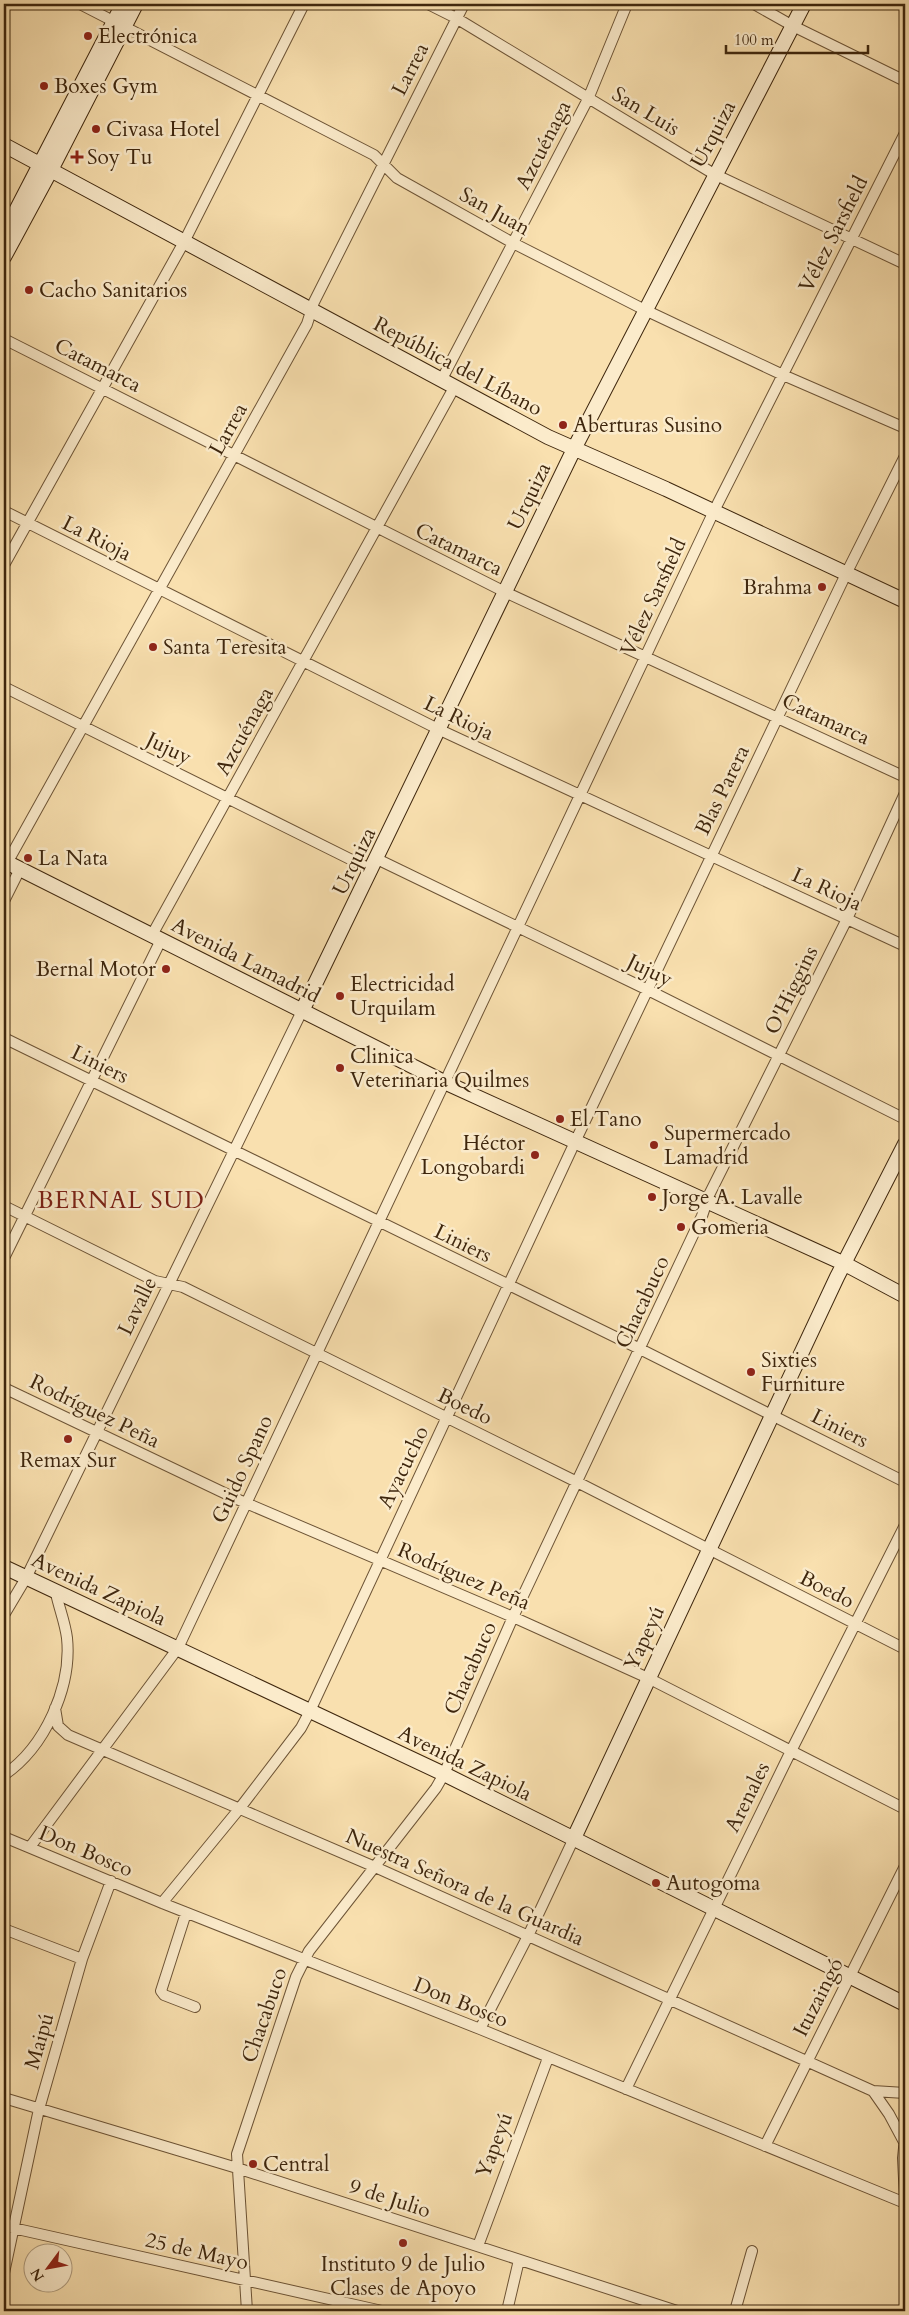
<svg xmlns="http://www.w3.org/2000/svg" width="909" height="2315" viewBox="0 0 909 2315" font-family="Cardo,serif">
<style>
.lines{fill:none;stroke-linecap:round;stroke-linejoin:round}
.street-casing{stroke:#6d5436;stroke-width:12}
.secondary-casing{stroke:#3e260d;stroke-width:16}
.street{stroke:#fbebcb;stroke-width:10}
.secondary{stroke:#fbebcb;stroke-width:14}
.poi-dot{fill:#8f2418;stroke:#fbebcb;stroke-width:2}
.labels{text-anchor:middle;stroke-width:5;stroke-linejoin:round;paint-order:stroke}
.poi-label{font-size:21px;fill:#3e260d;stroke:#fbebcb;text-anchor:start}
.street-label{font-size:21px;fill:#3e260d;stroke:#fbebcb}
.quarter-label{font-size:24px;letter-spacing:1px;fill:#7a1f14;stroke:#fbebcb}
</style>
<rect width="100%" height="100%" fill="#f9e0af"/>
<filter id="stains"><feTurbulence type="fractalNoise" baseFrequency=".004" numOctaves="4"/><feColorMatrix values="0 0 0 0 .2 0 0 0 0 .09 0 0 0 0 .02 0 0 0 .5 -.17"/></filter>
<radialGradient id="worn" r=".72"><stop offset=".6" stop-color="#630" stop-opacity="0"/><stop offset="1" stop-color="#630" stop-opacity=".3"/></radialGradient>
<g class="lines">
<defs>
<path id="street" d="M 80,4 L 374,155 L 397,178 L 513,243 L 645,310 L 783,375 L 905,428
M 428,4 L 456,18 L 714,174 L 905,264
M 754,4 L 793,26 L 905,81
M 4,339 L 505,592 L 905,777
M 442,379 L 588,99 L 627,4
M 4,511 L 440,730 L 905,946
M 4,565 L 184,242 L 304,4
M 4,687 L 372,870
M 377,859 L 648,990 L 905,1119
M 7,863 L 307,324 L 314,302 L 464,4
M 4,901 L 20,869
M 152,935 L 455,386
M 4,1038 L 640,1349 L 905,1482
M 4,1206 L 155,1281 L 183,1287 L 577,1482 L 905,1649
M 4,1258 L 161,940
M 4,1388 L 239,1500 L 513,1617 L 648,1678 L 905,1809
M 4,1615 L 26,1578 L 302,1011
M 55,1708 L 58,1726 L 68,1735 L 375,1867 L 873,2091 L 905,2093
M 4,1775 C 45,1747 72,1687 67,1638 C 65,1622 59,1608 56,1593
M 4,1837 L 162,1903 L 480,2029 L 905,2203
M 30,1847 L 178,1648 L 714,511 L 905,133
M 162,1903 L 240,1808 L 301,1728 L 310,1711 L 575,1142 L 846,574 L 905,456
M 186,1913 L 161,1991 L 164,1995 L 195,2007
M 4,1929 L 82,1959
M 480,2029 L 528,1936 L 574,1838
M 626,2089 L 791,1751 L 905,1525
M 873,2091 L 889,2114 L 904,2142
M 4,2098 L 237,2168 L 677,2311
M 905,2138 L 903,2158 L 905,2199
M 765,2146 L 905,1866
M 4,2226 L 382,2311
M 478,2246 L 548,2058
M 4,2273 L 39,2109 L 82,1959 L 111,1881
M 247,2311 L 237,2154 L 296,1977 L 309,1951 L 436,1788 L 444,1774 L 513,1617 L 702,1216 L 709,1195 L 847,919 L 905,793
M 507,2311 L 519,2260
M 735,2311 L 752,2251"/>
<path id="secondary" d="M 4,145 L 548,437 L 666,489 L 905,601
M 4,234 L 123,4
M 4,257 L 51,170 L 136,4
M 4,861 L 444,1082 L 845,1264 L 905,1296
M 302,1011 L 575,447 L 804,4
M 4,1567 L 444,1774 L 905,2004
M 574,1838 L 837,1277 L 905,1144"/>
</defs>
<use href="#street" class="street-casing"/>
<use href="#secondary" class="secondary-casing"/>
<use href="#street" class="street"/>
<use href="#secondary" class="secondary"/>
</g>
<g class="poi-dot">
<circle cx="88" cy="36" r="5"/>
<circle cx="44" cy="86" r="5"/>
<circle cx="96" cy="129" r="5"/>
<path d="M74.5 149.5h5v5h5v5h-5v5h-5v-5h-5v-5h5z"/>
<circle cx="29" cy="290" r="5"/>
<circle cx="563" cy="425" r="5"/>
<circle cx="822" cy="587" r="5"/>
<circle cx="153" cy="647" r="5"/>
<circle cx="28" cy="858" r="5"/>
<circle cx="166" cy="969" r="5"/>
<circle cx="340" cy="996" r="5"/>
<circle cx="340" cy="1068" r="5"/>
<circle cx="560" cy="1119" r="5"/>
<circle cx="654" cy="1145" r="5"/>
<circle cx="535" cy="1155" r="5"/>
<circle cx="652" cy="1197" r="5"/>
<circle cx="681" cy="1227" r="5"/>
<circle cx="751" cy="1372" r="5"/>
<circle cx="68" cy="1439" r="5"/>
<circle cx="656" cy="1883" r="5"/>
<circle cx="253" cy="2164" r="5"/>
<circle cx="403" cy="2243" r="5"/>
</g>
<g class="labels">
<g class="poi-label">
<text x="98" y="43">Electrónica</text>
<text x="54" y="93">Boxes Gym</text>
<text x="106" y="136">Civasa Hotel</text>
<text x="87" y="164">Soy Tu</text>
<text x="39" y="297">Cacho Sanitarios</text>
<text x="573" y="432">Aberturas Susino</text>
<text x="812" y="594" text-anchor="end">Brahma</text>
<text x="163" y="654">Santa Teresita</text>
<text x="38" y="865">La Nata</text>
<text x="156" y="976" text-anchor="end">Bernal Motor</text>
<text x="350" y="991">Electricidad<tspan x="350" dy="24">Urquilam</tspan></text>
<text x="350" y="1063">Clinica<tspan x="350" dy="24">Veterinaria Quilmes</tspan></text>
<text x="570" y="1126">El Tano</text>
<text x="664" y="1140">Supermercado<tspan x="664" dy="24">Lamadrid</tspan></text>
<text x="525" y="1150" text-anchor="end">Héctor<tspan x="525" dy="24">Longobardi</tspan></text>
<text x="662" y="1204">Jorge A. Lavalle</text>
<text x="691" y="1234">Gomeria</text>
<text x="761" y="1367">Sixties<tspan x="761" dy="24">Furniture</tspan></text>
<text x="68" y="1467" text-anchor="middle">Remax Sur</text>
<text x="666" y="1890">Autogoma</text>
<text x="263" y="2171">Central</text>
<text x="403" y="2271" text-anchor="middle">Instituto 9 de Julio<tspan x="403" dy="24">Clases de Apoyo</tspan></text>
</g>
<g class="street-label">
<text transform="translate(410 69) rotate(-63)" y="7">Larrea</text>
<text transform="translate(646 111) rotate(31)" y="7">San Luis</text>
<text transform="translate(713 134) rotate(-62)" y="7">Urquiza</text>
<text transform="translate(543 145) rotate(-63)" y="7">Azcuénaga</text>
<text transform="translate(495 211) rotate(29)" y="7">San Juan</text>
<text transform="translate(833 234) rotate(-63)" y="7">Vélez Sarsfield</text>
<text transform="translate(98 365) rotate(27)" y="7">Catamarca</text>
<text transform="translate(458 366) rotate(28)" y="7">República del Líbano</text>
<text transform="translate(228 429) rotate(-61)" y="7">Larrea</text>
<text transform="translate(529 496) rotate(-64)" y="7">Urquiza</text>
<text transform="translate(97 538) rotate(27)" y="7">La Rioja</text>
<text transform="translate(459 549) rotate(26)" y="7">Catamarca</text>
<text transform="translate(653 597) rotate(-65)" y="7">Vélez Sarsfield</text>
<text transform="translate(459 718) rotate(26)" y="7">La Rioja</text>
<text transform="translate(826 719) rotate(25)" y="7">Catamarca</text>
<text transform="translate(244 731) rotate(-61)" y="7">Azcuénaga</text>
<text transform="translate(169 748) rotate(26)" y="7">Jujuy</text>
<text transform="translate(722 790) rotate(-64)" y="7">Blas Parera</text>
<text transform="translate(354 861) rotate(-64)" y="7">Urquiza</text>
<text transform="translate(827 889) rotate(25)" y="7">La Rioja</text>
<text transform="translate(246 960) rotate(27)" y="7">Avenida Lamadrid</text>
<text transform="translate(650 970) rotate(26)" y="7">Jujuy</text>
<text transform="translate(791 990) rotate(-64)" y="7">O'Higgins</text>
<text transform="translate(100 1064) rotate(26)" y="7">Liniers</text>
<text transform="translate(463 1243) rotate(26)" y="7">Liniers</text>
<text transform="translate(642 1302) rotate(-65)" y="7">Chacabuco</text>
<text transform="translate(137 1306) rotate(-64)" y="7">Lavalle</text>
<text transform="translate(465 1406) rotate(26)" y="7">Boedo</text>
<text transform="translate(95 1411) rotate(26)" y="7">Rodríguez Peña</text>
<text transform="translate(840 1428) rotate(27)" y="7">Liniers</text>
<text transform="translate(403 1467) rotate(-64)" y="7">Ayacucho</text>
<text transform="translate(242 1469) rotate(-65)" y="7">Guido Spano</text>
<text transform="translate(464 1576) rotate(23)" y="7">Rodríguez Peña</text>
<text transform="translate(99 1589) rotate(25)" y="7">Avenida Zapiola</text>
<text transform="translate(827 1589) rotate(27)" y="7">Boedo</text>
<text transform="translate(644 1638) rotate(-65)" y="7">Yapeyú</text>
<text transform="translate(470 1668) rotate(-66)" y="7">Chacabuco</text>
<text transform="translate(465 1763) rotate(26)" y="7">Avenida Zapiola</text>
<text transform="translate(747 1797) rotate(-64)" y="7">Arenales</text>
<text transform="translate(86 1851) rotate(23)" y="7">Don Bosco</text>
<text transform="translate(465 1887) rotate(24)" y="7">Nuestra Señora de la Guardia</text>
<text transform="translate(818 1997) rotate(-63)" y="7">Ituzaingó</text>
<text transform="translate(461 2002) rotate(22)" y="7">Don Bosco</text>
<text transform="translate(264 2015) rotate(-71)" y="7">Chacabuco</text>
<text transform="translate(39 2041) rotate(-74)" y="7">Maipú</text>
<text transform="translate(494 2145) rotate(-69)" y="7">Yapeyú</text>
<text transform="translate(390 2198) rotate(18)" y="7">9 de Julio</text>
<text transform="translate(197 2251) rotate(13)" y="7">25 de Mayo</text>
</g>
<g class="quarter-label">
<text x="121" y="1208">BERNAL SUD</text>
</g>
</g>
<rect width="909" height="2315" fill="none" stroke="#f9e0af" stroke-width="20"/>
<rect x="5" y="5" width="899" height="2305" fill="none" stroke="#3e260d" stroke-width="2.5"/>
<rect x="10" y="10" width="889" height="2295" fill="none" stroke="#3e260d"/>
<g transform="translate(48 2268) rotate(238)"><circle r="24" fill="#fbebcb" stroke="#af9c7f"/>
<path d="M0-4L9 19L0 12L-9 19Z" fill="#8f2418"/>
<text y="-8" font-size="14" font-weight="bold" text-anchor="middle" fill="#3e260d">N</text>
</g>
<path d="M726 45v8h142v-8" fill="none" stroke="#3e260d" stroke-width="2.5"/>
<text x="734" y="45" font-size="15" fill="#3e260d" stroke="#fbebcb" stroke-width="4" paint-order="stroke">100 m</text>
<rect width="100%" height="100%" filter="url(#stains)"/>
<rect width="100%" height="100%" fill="url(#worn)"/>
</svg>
